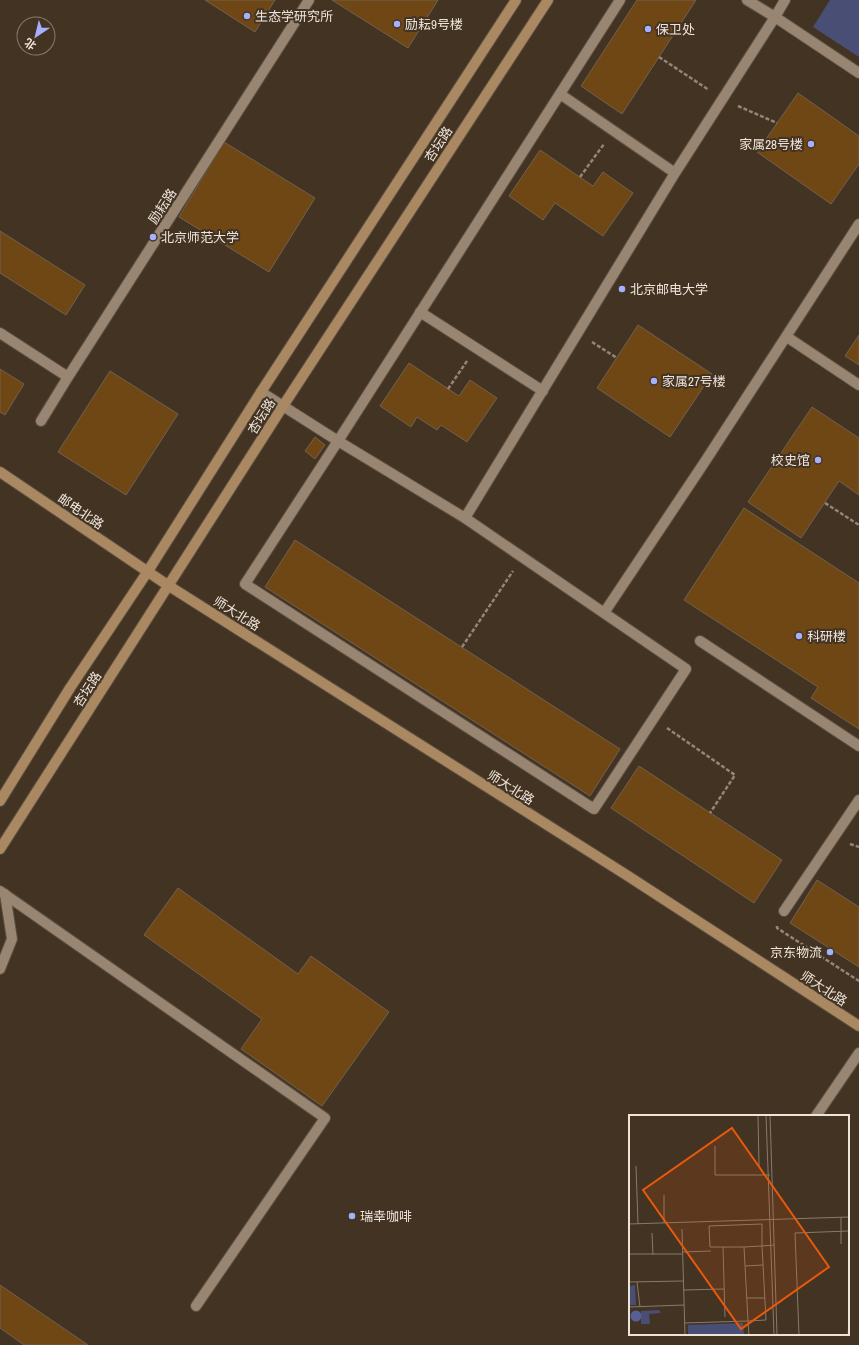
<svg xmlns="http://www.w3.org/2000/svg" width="859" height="1345" viewBox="0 0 859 1345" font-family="'Archivo Narrow','Noto Sans SC',sans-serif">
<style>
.green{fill:#484e74}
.building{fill:#6f4714;stroke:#726150}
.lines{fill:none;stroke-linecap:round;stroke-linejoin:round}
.lane-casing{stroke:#5c4f41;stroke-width:12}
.street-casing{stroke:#5c4f41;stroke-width:12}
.secondary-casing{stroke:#5c4f41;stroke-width:12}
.path{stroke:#938679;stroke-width:2.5;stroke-dasharray:4 2;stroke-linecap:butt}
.lane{stroke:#988673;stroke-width:10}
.street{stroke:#988673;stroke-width:10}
.secondary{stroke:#aa8861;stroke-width:10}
.poi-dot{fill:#a5b1fc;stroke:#433323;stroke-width:1.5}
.labels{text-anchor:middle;stroke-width:4;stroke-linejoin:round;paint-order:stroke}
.poi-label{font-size:13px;fill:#eee4da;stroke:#433323;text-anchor:start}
.street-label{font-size:13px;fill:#eee4da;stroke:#433323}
.inset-road{fill:none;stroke:#877a6c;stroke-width:1}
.view{fill:#e8590c;fill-opacity:0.15;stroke:#e8590c;stroke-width:2}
.inset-edge{fill:none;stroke:#eee4da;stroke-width:2}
</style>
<rect width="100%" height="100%" fill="#433323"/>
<path class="green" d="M 830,0 L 859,0 L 859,57 L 813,27 Z"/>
<path class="building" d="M 205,0 L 275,0 L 255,32 Z
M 332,0 L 438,0 L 408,48 Z
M 637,0 L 696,0 L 622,114 L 581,86 Z
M 798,93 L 859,136 L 859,164 L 831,204 L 757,152 Z
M 224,142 L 315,198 L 269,272 L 179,217 Z
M 540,150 L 593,186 L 603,172 L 633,193 L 603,236 L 555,203 L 543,220 L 509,196 Z
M 0,231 L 85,285 L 66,315 L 0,273 Z
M 638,325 L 712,374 L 670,437 L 597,388 Z
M 859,335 L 859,365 L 845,356 Z
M 409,363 L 459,396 L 470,380 L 497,398 L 467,442 L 441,425 L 437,430 L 417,417 L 411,427 L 380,406 Z
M 0,369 L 24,384 L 5,415 L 0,412 Z
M 110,371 L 178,414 L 126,495 L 58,452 Z
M 812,407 L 859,438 L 859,495 L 839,481 L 801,538 L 748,502 Z
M 315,437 L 325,445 L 315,459 L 305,451 Z
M 744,508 L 859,583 L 859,729 L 811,698 L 818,687 L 684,600 Z
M 295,540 L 620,749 L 590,796 L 265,587 Z
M 639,766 L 782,860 L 754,903 L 611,808 Z
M 817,880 L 859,907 L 859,967 L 790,923 Z
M 178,888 L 298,974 L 311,956 L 389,1012 L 322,1106 L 241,1049 L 262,1019 L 144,935 Z
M 0,1285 L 88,1345 L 24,1345 L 0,1328 Z"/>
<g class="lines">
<defs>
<path id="lane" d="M 785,0 L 775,17 L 859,73
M 560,94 L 675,173
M 420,312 L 543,391
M 787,337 L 859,385
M 261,392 L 338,441 L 465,518 L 686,669 L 594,809 L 245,584 L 338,441 L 620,0
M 465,518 L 675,173 L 775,17 L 747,0
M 604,613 L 706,460 L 859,224
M 700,641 L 859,746
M 0,891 L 325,1118 L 196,1306
M 784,911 L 859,800
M 0,969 L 12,939 L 5,894"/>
<path id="street" d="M 0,333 L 68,377 L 309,0
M 41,421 L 68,377
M 816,1116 L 859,1053"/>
<path id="secondary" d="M 0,472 L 169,586 L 628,876 L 859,1026
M 0,801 L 70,688 L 148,571 L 261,392 L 516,0
M 0,849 L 283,406 L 548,0"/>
</defs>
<use href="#lane" class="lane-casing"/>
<use href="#street" class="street-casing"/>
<use href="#secondary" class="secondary-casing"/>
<path class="path" d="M 659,57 L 709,90
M 738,106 L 777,123
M 580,177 L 604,144
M 592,342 L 617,358
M 448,389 L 467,361
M 825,503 L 859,525
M 462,647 L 513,571
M 667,728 L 735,775 L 710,813
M 850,844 L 859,847
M 777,926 L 777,928 L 859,981"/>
<use href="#lane" class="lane"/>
<use href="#street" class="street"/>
<use href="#secondary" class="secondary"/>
</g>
<g class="poi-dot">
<circle cx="247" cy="16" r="4"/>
<circle cx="397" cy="24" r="4"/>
<circle cx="648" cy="29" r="4"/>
<circle cx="811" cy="144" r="4"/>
<circle cx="153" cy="237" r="4"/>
<circle cx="622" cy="289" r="4"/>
<circle cx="654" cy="381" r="4"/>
<circle cx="818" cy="460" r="4"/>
<circle cx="799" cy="636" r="4"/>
<circle cx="830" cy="952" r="4"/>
<circle cx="352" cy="1216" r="4"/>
</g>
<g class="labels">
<g class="poi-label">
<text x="255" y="21">生态学研究所</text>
<text x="405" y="29">励耘9号楼</text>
<text x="656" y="34">保卫处</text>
<text x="803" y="149" text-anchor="end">家属28号楼</text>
<text x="161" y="242">北京师范大学</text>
<text x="630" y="294">北京邮电大学</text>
<text x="662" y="386">家属27号楼</text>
<text x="810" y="465" text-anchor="end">校史馆</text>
<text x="807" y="641">科研楼</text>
<text x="822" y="957" text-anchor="end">京东物流</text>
<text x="360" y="1221">瑞幸咖啡</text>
</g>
<g class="street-label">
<text transform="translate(438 144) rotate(-57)" y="5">杏坛路</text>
<text transform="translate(162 206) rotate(-57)" y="5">励耘路</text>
<text transform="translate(261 416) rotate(-58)" y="5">杏坛路</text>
<text transform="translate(81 511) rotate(34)" y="5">邮电北路</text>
<text transform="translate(237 613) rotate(32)" y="5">师大北路</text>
<text transform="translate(87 689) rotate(-57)" y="5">杏坛路</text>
<text transform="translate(511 787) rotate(32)" y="5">师大北路</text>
<text transform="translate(824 988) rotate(33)" y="5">师大北路</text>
</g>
</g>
<g transform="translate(629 1115)">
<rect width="220" height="220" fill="#433323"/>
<path d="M 6,170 L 7,190 L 1,190 L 0,171 ZM 30,195 L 32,198 L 20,199 L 21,209 L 12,209 L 12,196 ZM 114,208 L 115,220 L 59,220 L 59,210 Z" fill="#484e74"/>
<path d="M1.5 201a5.5 5.5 0 1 1 11 0a5.5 5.5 0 1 1-11 0Z" fill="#575f94"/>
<path class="inset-road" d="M 129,0 L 130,51 L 135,60M 137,0 L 145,220M 141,0 L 148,220M 86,31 L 86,60 L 141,60M 7,51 L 9,109M 35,80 L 35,108M 212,102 L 212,129M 0,109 L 220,102M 53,114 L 56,220M 23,118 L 24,140M 94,132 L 96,202M 115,132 L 119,206 L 137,205 L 133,131 L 133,109 L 80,111 L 81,132 L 115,132 L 133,131 L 145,130M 53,137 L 82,136M 0,139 L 53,139M 116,151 L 134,150M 0,167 L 54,166M 8,167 L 11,192M 54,175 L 95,174M 118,183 L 136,183M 0,192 L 55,190M 55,208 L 119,206 L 120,220M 170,220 L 166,118 L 220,116M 219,220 L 220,207"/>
<path class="view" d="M 103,13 L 200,152 L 112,214 L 14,75 Z"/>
<rect width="220" height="220" class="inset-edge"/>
</g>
<g transform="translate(36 36) rotate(215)"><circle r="19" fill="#433323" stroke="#877a6c"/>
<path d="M0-3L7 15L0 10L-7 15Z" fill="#a5b1fc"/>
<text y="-6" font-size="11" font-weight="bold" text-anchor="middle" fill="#eee4da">北</text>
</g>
</svg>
